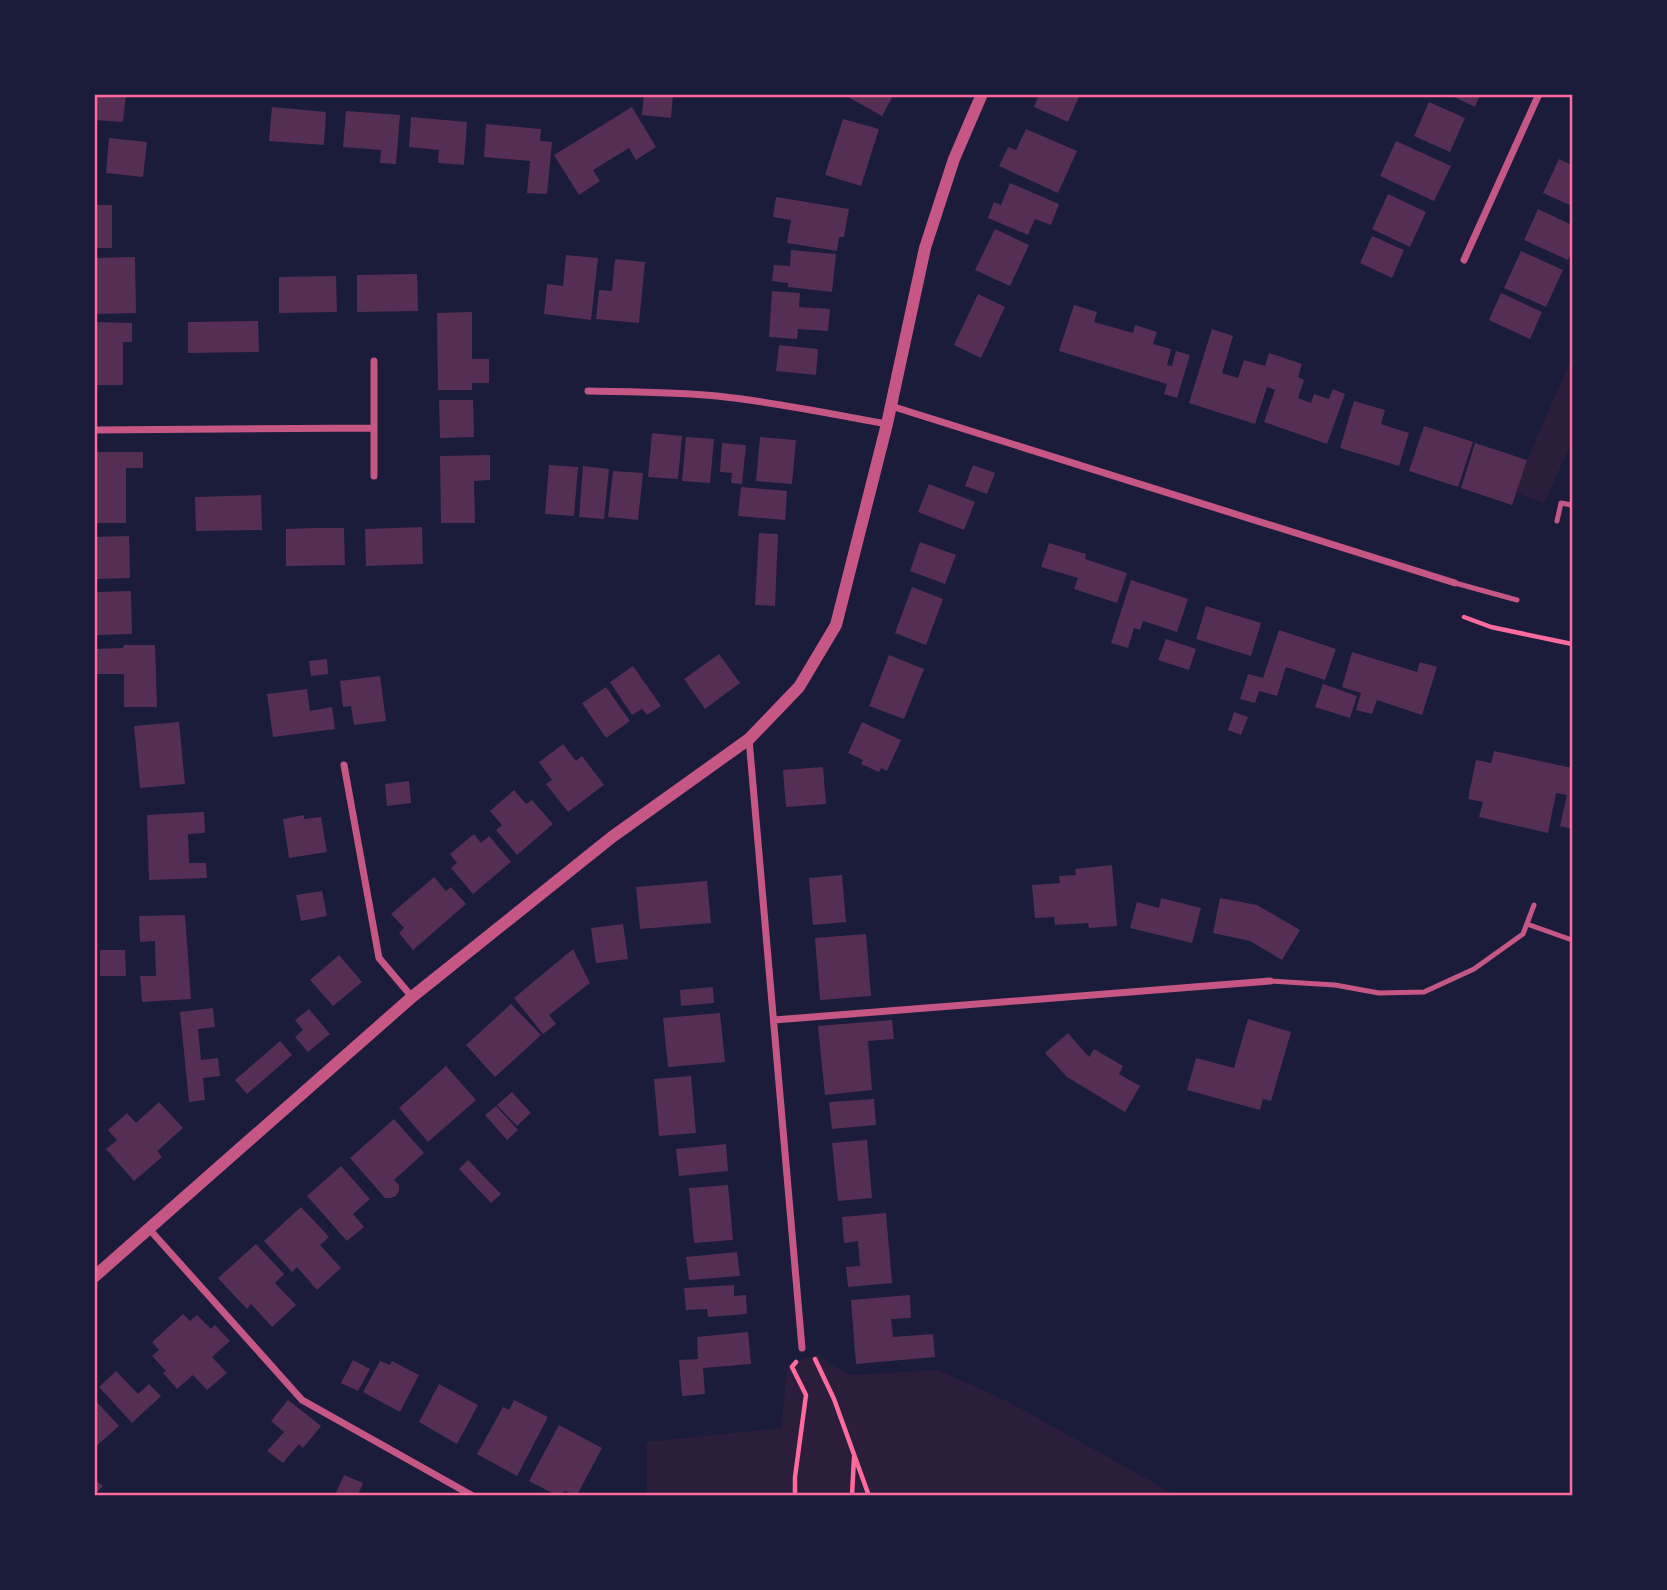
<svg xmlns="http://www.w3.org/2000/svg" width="1667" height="1590" viewBox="0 0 1667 1590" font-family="'Varela Round',sans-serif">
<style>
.green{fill:#2a1e3b}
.building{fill:#542f53}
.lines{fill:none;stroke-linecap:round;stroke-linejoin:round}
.path{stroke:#ff6b9d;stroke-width:4.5}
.service{stroke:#c65784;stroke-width:5}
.minor{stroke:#c65784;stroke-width:7}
.tertiary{stroke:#c65784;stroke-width:12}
.neatline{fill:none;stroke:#ff6b9d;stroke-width:2.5}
</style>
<rect width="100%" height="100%" fill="#1b1b3a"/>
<path class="green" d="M 1572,357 L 1572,441 L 1544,504 L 1516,492 L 1527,460 Z
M 819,1354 L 836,1368 L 853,1375 L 938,1370 L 1007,1401 L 1176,1495 L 647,1495 L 646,1442 L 781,1428 L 788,1364 Z"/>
<path class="building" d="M 94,94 L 126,94 L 123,122 L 94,120 Z
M 644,94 L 673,94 L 671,118 L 642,115 Z
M 852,94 L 894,94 L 882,116 L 850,98 Z
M 1039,94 L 1080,94 L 1068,122 L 1034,107 Z
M 1448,94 L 1480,94 L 1475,107 Z
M 1429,102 L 1465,118 L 1450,152 L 1414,136 Z
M 272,107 L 326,112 L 324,145 L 269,141 Z
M 632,107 L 656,147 L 636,160 L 629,148 L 593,170 L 600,181 L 579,195 L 554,155 Z
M 346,111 L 400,115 L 396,164 L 380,163 L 381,150 L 343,147 Z
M 411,117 L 467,122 L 464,165 L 438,163 L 439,150 L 409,147 Z
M 843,119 L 879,129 L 861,186 L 825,175 Z
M 486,124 L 541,129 L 540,141 L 552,142 L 547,194 L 527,193 L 530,161 L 484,157 Z
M 1026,129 L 1077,151 L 1058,193 L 999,166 L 1008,147 L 1016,150 Z
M 109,138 L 147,142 L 143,177 L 106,173 Z
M 1396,141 L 1451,166 L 1434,201 L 1380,176 Z
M 1559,159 L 1572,165 L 1572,206 L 1543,193 Z
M 1010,183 L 1059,204 L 1051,225 L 1035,219 L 1028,235 L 988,218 L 994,202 L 1001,205 Z
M 1388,194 L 1426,212 L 1410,247 L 1372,229 Z
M 776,197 L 849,209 L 844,237 L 839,237 L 837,251 L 787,243 L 791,220 L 773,217 Z
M 94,205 L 112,205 L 112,248 L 94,248 Z
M 1538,209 L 1572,225 L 1572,250 L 1568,260 L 1524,240 Z
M 995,229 L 1029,245 L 1010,286 L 975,270 Z
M 1372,236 L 1404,250 L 1392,278 L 1360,263 Z
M 791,250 L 836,254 L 832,292 L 788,287 L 788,283 L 772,281 L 774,265 L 790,266 Z
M 1521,251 L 1563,270 L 1546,307 L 1504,288 Z
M 566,255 L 598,258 L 591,320 L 544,314 L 547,284 L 563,286 Z
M 135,257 L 136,313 L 94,314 L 94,258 Z
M 615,259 L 645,262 L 639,323 L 596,319 L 599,290 L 612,291 Z
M 417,274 L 418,311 L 357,312 L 357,275 Z
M 336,276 L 337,312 L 279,313 L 279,277 Z
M 772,291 L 800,293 L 799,307 L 830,309 L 828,331 L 798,329 L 797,339 L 769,337 Z
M 1501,293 L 1542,312 L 1530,339 L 1489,320 Z
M 978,294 L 1005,307 L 981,358 L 954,345 Z
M 1074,305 L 1097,312 L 1094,322 L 1133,333 L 1135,325 L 1157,332 L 1153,344 L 1171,349 L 1167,365 L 1172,366 L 1176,351 L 1190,355 L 1177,398 L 1164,394 L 1167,384 L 1059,351 Z
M 472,312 L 472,359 L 489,359 L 489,383 L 472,383 L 472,390 L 438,390 L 437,313 Z
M 258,321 L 259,352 L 188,353 L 188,322 Z
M 94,322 L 132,323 L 132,342 L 123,342 L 123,385 L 94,385 Z
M 1212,329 L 1233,336 L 1222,373 L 1238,378 L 1244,360 L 1265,366 L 1269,353 L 1302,364 L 1298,377 L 1304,380 L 1298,398 L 1311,403 L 1314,394 L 1329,399 L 1333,389 L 1345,394 L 1327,444 L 1264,422 L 1275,390 L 1267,387 L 1255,424 L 1189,403 Z
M 779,345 L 818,349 L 816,375 L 776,371 Z
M 439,400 L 473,400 L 474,437 L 440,438 Z
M 1354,401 L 1385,410 L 1381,424 L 1409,433 L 1399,466 L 1340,448 Z
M 1424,426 L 1473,442 L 1458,487 L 1409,471 Z
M 652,433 L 682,436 L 678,479 L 648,477 Z
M 686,437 L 714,439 L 710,483 L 682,481 Z
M 760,437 L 796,440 L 792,484 L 756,481 Z
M 722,443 L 746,445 L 742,484 L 731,483 L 732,473 L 720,472 Z
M 1475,443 L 1527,460 L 1512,505 L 1461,488 Z
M 94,452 L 143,452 L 143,468 L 126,468 L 126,523 L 94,523 Z
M 490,455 L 490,480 L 474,481 L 475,523 L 441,523 L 440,456 Z
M 549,465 L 578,467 L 574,516 L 545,514 Z
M 973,465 L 995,473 L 987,494 L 965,486 Z
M 583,466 L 609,469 L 604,519 L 579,517 Z
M 613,471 L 643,473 L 638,520 L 608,517 Z
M 929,484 L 975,502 L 964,530 L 918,512 Z
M 741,487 L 787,491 L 785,520 L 738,516 Z
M 261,495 L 262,530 L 196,531 L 195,497 Z
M 422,527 L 423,564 L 366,566 L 365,529 Z
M 315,528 L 344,528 L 345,565 L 286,566 L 286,529 Z
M 759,533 L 778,534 L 775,606 L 755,605 Z
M 129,536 L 130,578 L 95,579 L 94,537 Z
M 920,542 L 956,555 L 945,584 L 910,571 Z
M 1049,543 L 1086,554 L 1085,559 L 1127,573 L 1117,603 L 1074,589 L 1078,578 L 1041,567 Z
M 1131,580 L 1188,599 L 1177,632 L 1143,621 L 1140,630 L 1134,628 L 1128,648 L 1111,643 Z
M 912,587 L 943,599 L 926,645 L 895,633 Z
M 131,591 L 132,634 L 97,635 L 96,592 Z
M 1206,606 L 1261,623 L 1251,656 L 1196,639 Z
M 1279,630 L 1336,649 L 1325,680 L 1286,667 L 1277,696 L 1259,691 L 1255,703 L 1240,699 L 1248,674 L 1263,678 Z
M 1166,639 L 1196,649 L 1189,670 L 1158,660 Z
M 124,645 L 155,645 L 157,707 L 124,707 L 124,674 L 94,674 L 94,649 L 123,648 Z
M 1352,652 L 1417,672 L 1420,662 L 1437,667 L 1422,715 L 1377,700 L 1372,714 L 1356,710 L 1361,693 L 1342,687 Z
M 719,654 L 740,683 L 705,709 L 684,679 Z
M 889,655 L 924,669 L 904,719 L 869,706 Z
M 327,659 L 328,674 L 311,676 L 309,661 Z
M 633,666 L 661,706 L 647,715 L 642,709 L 632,715 L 610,682 Z
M 380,676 L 386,721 L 354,725 L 351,706 L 343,707 L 340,681 Z
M 1323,684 L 1357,696 L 1350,718 L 1315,707 Z
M 606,687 L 630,721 L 606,738 L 582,703 Z
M 307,689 L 310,711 L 332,707 L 335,729 L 273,737 L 267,694 Z
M 1234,712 L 1248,717 L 1241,735 L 1228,730 Z
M 179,722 L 185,784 L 140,788 L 134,726 Z
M 862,722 L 901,740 L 887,771 L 881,768 L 879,772 L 861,764 L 863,760 L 848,753 Z
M 563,744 L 576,761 L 582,756 L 604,785 L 568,812 L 546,784 L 552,780 L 539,762 Z
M 1494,751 L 1572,768 L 1572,829 L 1560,826 L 1567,795 L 1556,793 L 1548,833 L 1479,817 L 1483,802 L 1468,799 L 1476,760 L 1491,763 Z
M 823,767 L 826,804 L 786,807 L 783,770 Z
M 409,781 L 411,803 L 387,806 L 385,784 Z
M 514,790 L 526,804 L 532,800 L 553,824 L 517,855 L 496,830 L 502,825 L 490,811 Z
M 204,812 L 205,833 L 188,834 L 189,863 L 206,863 L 207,878 L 149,880 L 147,815 Z
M 304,815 L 304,819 L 321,817 L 327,852 L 289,858 L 283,819 Z
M 474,834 L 481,843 L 489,836 L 511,862 L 473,894 L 451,868 L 457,863 L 450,854 Z
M 1112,865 L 1117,926 L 1089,928 L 1088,923 L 1055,925 L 1054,917 L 1035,918 L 1032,885 L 1060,883 L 1059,876 L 1076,875 L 1075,869 Z
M 842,875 L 846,922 L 813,925 L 809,878 Z
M 434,877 L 446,891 L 451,887 L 466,904 L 413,950 L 399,933 L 404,928 L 391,914 Z
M 707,881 L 711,923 L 640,929 L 636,887 Z
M 322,891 L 327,916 L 301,921 L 296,895 Z
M 1161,898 L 1201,908 L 1192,943 L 1130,928 L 1137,902 L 1159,908 Z
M 1220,898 L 1257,905 L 1300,930 L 1282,960 L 1250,941 L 1213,933 Z
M 185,915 L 191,999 L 142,1002 L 140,976 L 156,976 L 155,941 L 140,942 L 139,916 Z
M 623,924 L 628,959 L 596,963 L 591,928 Z
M 866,934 L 871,996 L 820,1000 L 815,938 Z
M 573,949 L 590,983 L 549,1015 L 556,1024 L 543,1034 L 514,998 Z
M 100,950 L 125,950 L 126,976 L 100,976 Z
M 339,955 L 362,982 L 333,1006 L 310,980 Z
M 713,987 L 714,1003 L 681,1006 L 680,990 Z
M 511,1004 L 541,1035 L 495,1077 L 466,1045 Z
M 213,1008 L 215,1027 L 198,1029 L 201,1060 L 218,1058 L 220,1076 L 203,1078 L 205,1100 L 189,1102 L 180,1012 Z
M 309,1009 L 330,1034 L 308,1052 L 295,1037 L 303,1030 L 295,1020 Z
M 720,1013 L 725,1062 L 668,1067 L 663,1018 Z
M 1248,1019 L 1291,1032 L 1271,1101 L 1263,1099 L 1260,1110 L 1187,1090 L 1196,1058 L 1234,1068 Z
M 892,1020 L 894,1039 L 868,1041 L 872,1090 L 825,1095 L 818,1026 Z
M 1068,1033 L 1089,1057 L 1094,1049 L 1123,1066 L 1119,1074 L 1140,1086 L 1125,1112 L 1067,1077 L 1045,1053 Z
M 280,1041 L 292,1055 L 247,1094 L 235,1080 Z
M 446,1066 L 476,1100 L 428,1142 L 399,1108 Z
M 691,1076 L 696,1133 L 659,1136 L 654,1079 Z
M 512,1092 L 531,1113 L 517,1126 L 497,1105 Z
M 874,1099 L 876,1125 L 832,1129 L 829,1102 Z
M 159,1102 L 183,1128 L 157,1151 L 162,1157 L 134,1181 L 106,1149 L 117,1140 L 108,1130 L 127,1113 L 136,1123 Z
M 496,1106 L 518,1130 L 507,1140 L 485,1115 Z
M 394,1119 L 424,1153 L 394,1180 L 399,1185 L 399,1191 L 396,1196 L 391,1198 L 385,1198 L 350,1158 Z
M 867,1140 L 872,1198 L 838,1201 L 832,1143 Z
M 726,1144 L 728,1171 L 679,1176 L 676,1149 Z
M 468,1160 L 501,1194 L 491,1203 L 459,1169 Z
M 341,1166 L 370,1199 L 353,1214 L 364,1227 L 347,1241 L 307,1196 Z
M 728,1185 L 733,1240 L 694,1243 L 689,1188 Z
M 301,1207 L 329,1237 L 320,1245 L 341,1268 L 317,1290 L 297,1267 L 292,1272 L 264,1241 Z
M 886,1213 L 892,1283 L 848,1287 L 846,1267 L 860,1266 L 858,1241 L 844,1243 L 842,1217 Z
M 256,1244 L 284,1274 L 275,1283 L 296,1305 L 272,1327 L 251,1304 L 247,1309 L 218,1278 Z
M 737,1252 L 740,1276 L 689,1280 L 686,1257 Z
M 734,1285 L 734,1296 L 746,1295 L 747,1314 L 708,1317 L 707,1309 L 686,1310 L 684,1288 Z
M 910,1295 L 911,1318 L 891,1319 L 893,1337 L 933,1334 L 935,1357 L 856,1364 L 851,1300 Z
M 183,1314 L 190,1321 L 197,1315 L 211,1329 L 215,1325 L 230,1341 L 212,1357 L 227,1373 L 207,1390 L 193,1375 L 177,1389 L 163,1373 L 166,1371 L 152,1356 L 159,1350 L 152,1342 Z
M 748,1332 L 751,1364 L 703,1368 L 705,1394 L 682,1396 L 679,1360 L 698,1359 L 697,1337 Z
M 353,1360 L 370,1369 L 358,1391 L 341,1383 Z
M 380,1361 L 390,1365 L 392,1361 L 419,1375 L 400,1412 L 363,1392 Z
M 116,1371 L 138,1394 L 149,1384 L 161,1396 L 132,1423 L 99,1387 Z
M 439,1384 L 478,1405 L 457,1444 L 419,1422 Z
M 94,1399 L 119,1426 L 94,1448 Z
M 288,1400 L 321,1426 L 303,1448 L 299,1444 L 283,1463 L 267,1451 L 284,1432 L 271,1421 Z
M 514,1400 L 548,1417 L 517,1476 L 477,1454 L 503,1407 L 509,1410 Z
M 559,1425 L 602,1448 L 577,1495 L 564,1491 L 562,1495 L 556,1495 L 529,1481 Z
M 344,1475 L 363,1483 L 358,1495 L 335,1495 Z
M 94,1479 L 103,1486 L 94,1495 Z"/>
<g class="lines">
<path class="path" d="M 1464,617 L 1491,627 L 1572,644
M 815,1359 L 834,1399 L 869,1496
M 795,1496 L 795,1477 L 806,1395 L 792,1367 L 796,1362
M 852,1496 L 854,1457"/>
<path class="service" d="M 1557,521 L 1561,503 L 1572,505
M 1455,583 L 1517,600
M 1527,924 L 1572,940
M 1270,981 L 1335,985 L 1379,993 L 1424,992 L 1474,969 L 1523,934 L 1534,905"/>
<path class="minor" d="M 1464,260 L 1539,94
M 374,361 L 374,476
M 588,391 C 632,392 675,392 717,396 C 775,402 831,414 887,424
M 891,406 L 1455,583
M 94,430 L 374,428
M 749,739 L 802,1348
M 344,765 L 379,958 L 412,997
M 774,1020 L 1270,981
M 150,1230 L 302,1400 L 473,1496"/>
<path class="tertiary" d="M 94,1277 L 412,997 L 612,837 L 749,739 L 799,687 L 836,625 L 887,424 L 925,248 L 954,159 L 982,94"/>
</g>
<rect width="1667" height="1590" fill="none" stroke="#1b1b3a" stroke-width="192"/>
<rect x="96" y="96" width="1475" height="1398" class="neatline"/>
</svg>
